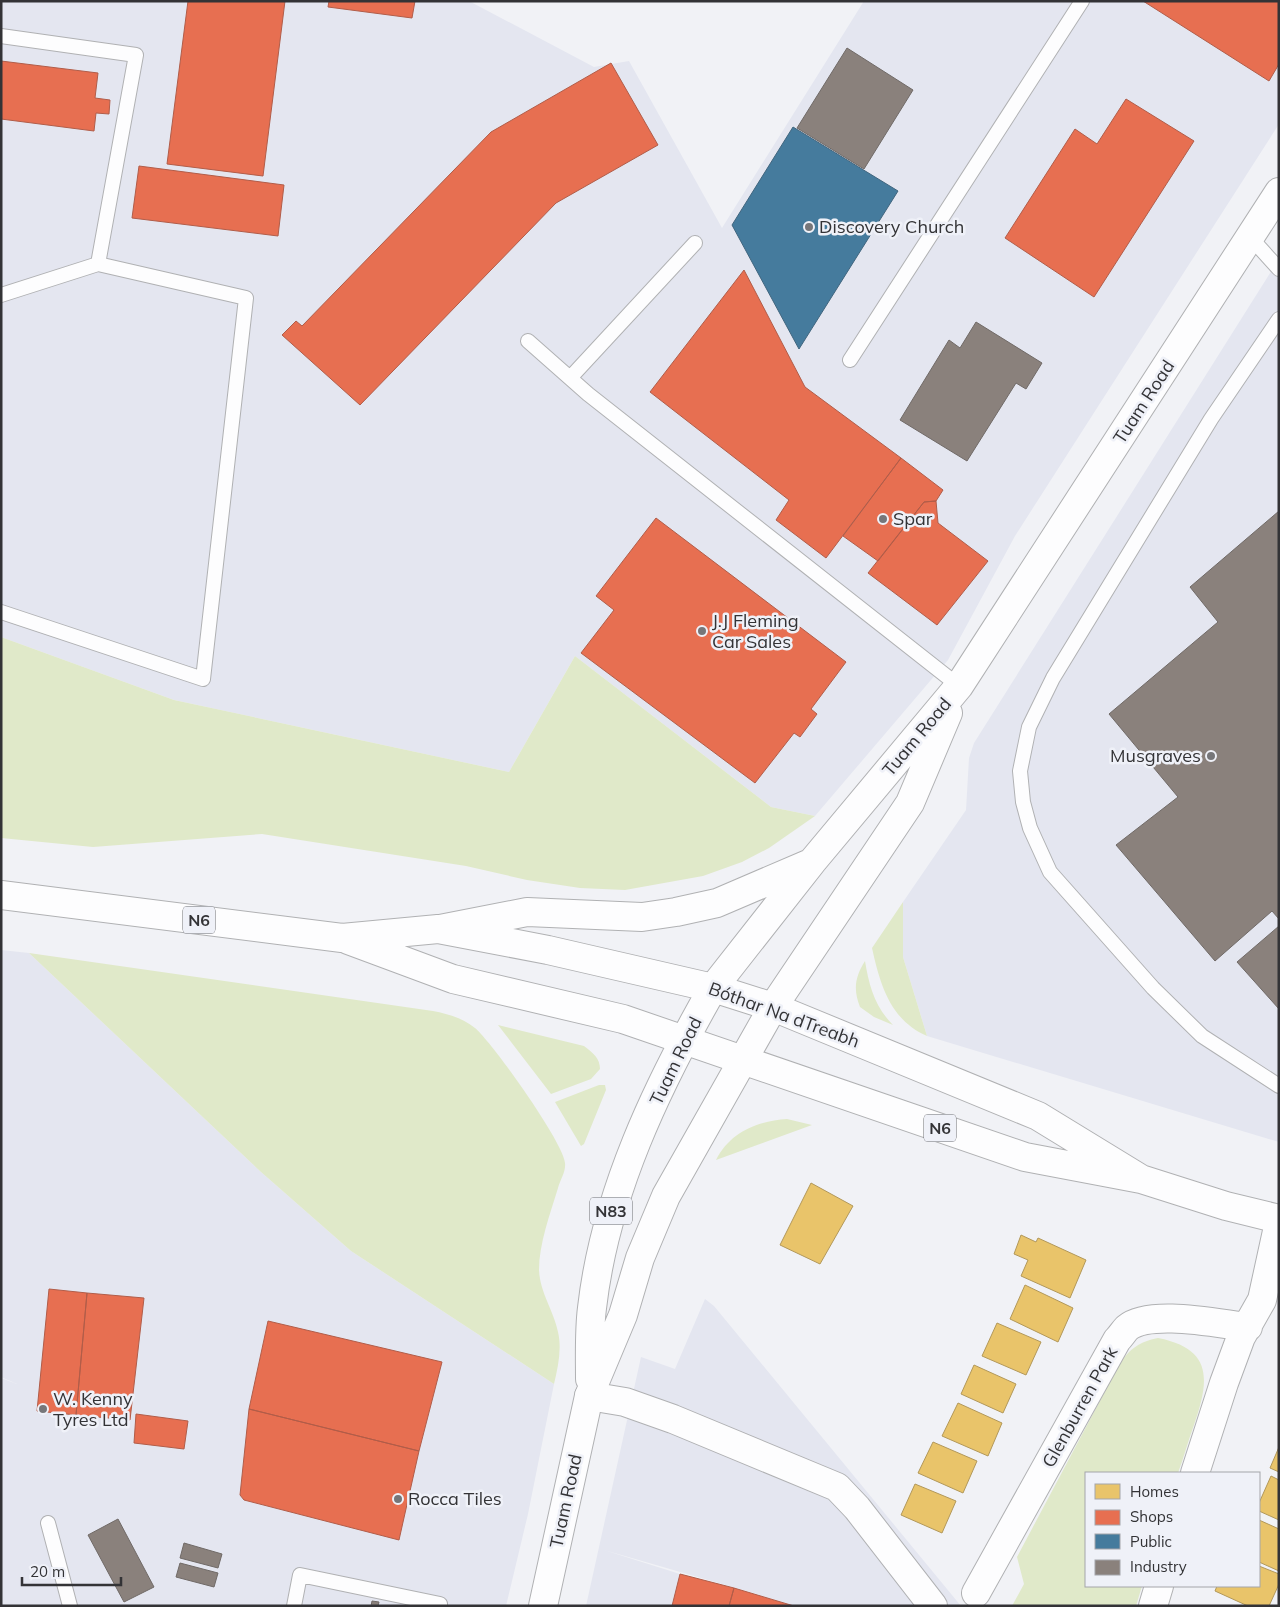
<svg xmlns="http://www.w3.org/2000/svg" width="1280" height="1607" viewBox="0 0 1280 1607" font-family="Mulish,sans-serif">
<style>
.built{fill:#e4e6f0;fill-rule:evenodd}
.green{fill:#e0e9c9}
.homes{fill:#e9c46a;stroke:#b2985a}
.shops{fill:#e76f51;stroke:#b15d49}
.public{fill:#457b9d;stroke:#40657e}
.industry{fill:#8a817c;stroke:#706a67}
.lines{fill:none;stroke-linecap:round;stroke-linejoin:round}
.lane-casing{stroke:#b0b1b3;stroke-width:16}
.street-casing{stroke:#b0b1b3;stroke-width:30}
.secondary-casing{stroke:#b0b1b3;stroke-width:30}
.primary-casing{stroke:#b0b1b3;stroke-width:30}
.highway-casing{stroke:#b0b1b3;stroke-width:30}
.lane{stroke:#fdfdfe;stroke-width:14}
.street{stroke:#fdfdfe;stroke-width:28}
.secondary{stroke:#fdfdfe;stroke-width:28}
.primary{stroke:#fdfdfe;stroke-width:28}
.highway{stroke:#fdfdfe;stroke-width:28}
.poi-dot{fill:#767679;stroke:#eff1f8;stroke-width:2}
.labels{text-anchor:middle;stroke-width:5;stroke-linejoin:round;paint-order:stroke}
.shield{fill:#eff1f8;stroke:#6b6c70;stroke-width:1}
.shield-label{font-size:16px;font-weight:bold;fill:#333336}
.poi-label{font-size:18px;fill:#333336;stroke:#eff1f8;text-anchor:start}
.street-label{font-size:18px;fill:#333336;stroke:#eff1f8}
</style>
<rect width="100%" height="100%" fill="#f1f2f6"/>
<path class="built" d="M 1,1 L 469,1 L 594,67 L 629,61 L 722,228 L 864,1 L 1279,1 L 1279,124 L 1015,536 L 948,660 L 815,816 L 771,807 L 575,656 L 509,772 L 174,700 L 1,637 Z
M 1279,259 L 1279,1142 L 927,1036 L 903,957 L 903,902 L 966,810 L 969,758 L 974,743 Z
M 1,950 L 29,953 L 261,1172 L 351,1251 L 554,1384 L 528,1514 L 506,1606 L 1,1606 L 1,1378 L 17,1384 L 1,1377 Z
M 705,1299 L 714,1306 L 961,1606 L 586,1606 L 641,1357 L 675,1369 ZM 604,1550 L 760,1595 L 761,1596 L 680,1574 Z"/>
<path class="green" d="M 1,637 L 174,700 L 509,772 L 575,656 L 771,807 L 815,816 L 769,848 L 742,862 L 703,876 L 625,890 L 580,888 L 527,880 L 466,866 L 262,834 L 93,847 L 1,838 Z
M 903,902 L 903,957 L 927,1036 C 890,1020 880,984 872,948 Z
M 29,953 L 433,1011 C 448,1014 463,1018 475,1028 C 492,1042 564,1143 565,1163 C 566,1172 560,1180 558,1188 C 550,1214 539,1244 539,1270 C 540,1293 554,1311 558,1332 C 562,1349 558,1367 554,1384 L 351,1251 L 261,1172 Z
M 865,961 C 869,986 875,1007 893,1025 L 874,1017 L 860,1007 C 853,989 855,977 865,961 Z
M 498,1025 L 584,1046 C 593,1053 600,1058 600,1069 L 591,1079 L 551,1094 Z
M 599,1085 L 605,1085 L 606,1090 L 584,1144 L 581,1146 L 555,1102 Z
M 787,1119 L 812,1125 L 716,1160 C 730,1132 757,1121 787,1119 Z
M 1158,1338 C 1214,1349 1209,1381 1194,1425 C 1188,1441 1184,1457 1178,1473 L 1086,1473 L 1086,1586 L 1142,1586 L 1136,1606 L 1012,1606 L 1024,1584 L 1017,1557 L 1120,1363 C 1131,1348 1139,1342 1158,1338 Z"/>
<path class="homes" d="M 811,1183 L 853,1206 L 820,1264 L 780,1245 Z
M 1021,1235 L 1036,1242 L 1038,1238 L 1086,1260 L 1070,1298 L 1021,1276 L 1028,1260 L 1014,1254 Z
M 1025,1285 L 1073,1308 L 1058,1342 L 1010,1319 Z
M 997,1323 L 1041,1342 L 1026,1375 L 982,1356 Z
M 974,1365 L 1016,1384 L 1003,1413 L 961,1394 Z
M 958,1403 L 1002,1423 L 988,1456 L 942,1436 Z
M 933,1442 L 977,1461 L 963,1493 L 918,1473 Z
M 1279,1447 L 1279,1472 L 1270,1468 Z
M 1271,1476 L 1279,1480 L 1279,1520 L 1259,1511 L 1259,1503 Z
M 915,1484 L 956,1501 L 942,1533 L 901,1515 Z
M 1259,1520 L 1279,1529 L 1279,1571 L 1259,1562 Z
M 1259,1566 L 1279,1574 L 1279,1584 L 1269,1606 L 1248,1606 L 1215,1591 L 1217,1586 L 1259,1586 Z"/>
<path class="shops" d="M 188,1 L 285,1 L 263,176 L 167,164 Z
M 329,1 L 415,1 L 412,18 L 328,7 Z
M 1143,1 L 1279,1 L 1279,64 L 1269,81 Z
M 1,61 L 98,73 L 95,98 L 110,100 L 109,114 L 96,113 L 94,131 L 1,119 Z
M 611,63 L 658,145 L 556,203 L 360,405 L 282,335 L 296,321 L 302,326 L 491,132 Z
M 1126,99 L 1194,141 L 1094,297 L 1005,238 L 1075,129 L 1097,144 Z
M 139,166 L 284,185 L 278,236 L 132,218 Z
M 744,270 L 805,387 L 901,458 L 826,558 L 776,520 L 789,500 L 650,392 Z
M 901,458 L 943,490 L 936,501 L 924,502 L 878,561 L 843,536 Z
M 936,501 L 938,523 L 988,561 L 937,625 L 868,573 L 924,502 Z
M 656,518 L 846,662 L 811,709 L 817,714 L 800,737 L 794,733 L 755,783 L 581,653 L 614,610 L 596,596 Z
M 49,1289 L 87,1293 L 76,1415 L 37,1411 Z
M 87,1293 L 144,1298 L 130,1420 L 76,1415 Z
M 268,1321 L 442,1362 L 419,1451 L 249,1409 Z
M 249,1409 L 419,1451 L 399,1540 L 244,1500 L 240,1495 Z
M 136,1414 L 188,1421 L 184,1449 L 134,1443 Z
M 680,1574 L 734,1588 L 729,1606 L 672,1606 Z
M 734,1588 L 794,1606 L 729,1606 Z"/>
<path class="public" d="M 793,127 L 898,191 L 799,349 L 732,225 Z"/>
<path class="industry" d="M 847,48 L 913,90 L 864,169 L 797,128 Z
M 976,322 L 1042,363 L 1026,389 L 1016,383 L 967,461 L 900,420 L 949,340 L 960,348 Z
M 1279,511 L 1279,919 L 1272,911 L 1215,961 L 1116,845 L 1178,797 L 1109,714 L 1218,622 L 1190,587 Z
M 1279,926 L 1279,1009 L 1237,962 Z
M 118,1519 L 154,1587 L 124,1602 L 88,1535 Z
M 184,1543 L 222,1554 L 218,1568 L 180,1558 Z
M 180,1563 L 218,1573 L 214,1587 L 176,1577 Z
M 372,1601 L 379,1602 L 378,1606 L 371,1606 Z"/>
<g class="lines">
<defs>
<path id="lane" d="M 1,36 L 136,55 L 98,264 L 1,295
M 1250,237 L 1279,269
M 1279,319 L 1211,419 L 1053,678 L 1029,727 L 1020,771 L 1023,802 L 1030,828 L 1050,872 L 1153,988 L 1202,1036 L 1279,1086
M 528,341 L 588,394 L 959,686
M 850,360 L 1082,1
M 570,378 L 695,243
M 1,612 L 203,679 L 246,298 L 98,264
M 48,1523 L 70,1606
M 294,1606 L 300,1575 L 440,1604"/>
<path id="street" d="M 589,1396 L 625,1402 L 673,1419 L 837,1487 L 857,1508 L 933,1606
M 1195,1473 L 1224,1383 L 1241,1337 L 1262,1300 L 1279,1222
M 976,1593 L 1117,1340 C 1121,1336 1124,1331 1127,1328 C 1150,1309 1219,1324 1248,1327
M 1153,1606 L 1159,1586"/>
<path id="secondary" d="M 440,929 L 527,912 L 642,917 L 676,912 L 717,903 L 808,864
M 713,988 L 812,862 L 959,686 L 1279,192
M 773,1007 L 910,803 L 948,713"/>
<path id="primary" d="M 590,1379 C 590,1356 589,1331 592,1308 C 605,1194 657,1086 713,988
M 543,1606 L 589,1396 L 623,1315 L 640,1258 L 666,1196 L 773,1007"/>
<path id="highway" d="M 1,895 L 342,938 L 438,929 L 548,950 L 713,988 L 773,1007 L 1038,1116 L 1141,1179
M 348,940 L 453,979 L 623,1019 L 1025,1157 L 1141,1179 L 1226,1206 L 1279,1219"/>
</defs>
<use href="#lane" class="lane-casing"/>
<use href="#street" class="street-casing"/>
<use href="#secondary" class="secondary-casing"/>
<use href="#primary" class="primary-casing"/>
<use href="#highway" class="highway-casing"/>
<use href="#lane" class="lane"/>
<use href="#street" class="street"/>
<use href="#secondary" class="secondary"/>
<use href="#primary" class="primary"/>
<use href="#highway" class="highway"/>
</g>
<g class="poi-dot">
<circle cx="809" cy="227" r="5"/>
<circle cx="883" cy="519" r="5"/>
<circle cx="702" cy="631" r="5"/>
<circle cx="1211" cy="756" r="5"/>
<circle cx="43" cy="1409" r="5"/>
<circle cx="398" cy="1499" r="5"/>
</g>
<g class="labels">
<g class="shield">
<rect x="183" y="906.5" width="32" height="27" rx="4"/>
<rect x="924" y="1114.5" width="32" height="27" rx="4"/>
<rect x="590" y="1197.5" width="42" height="27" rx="4"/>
</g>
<g class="shield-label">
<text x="199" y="926">N6</text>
<text x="940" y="1134">N6</text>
<text x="611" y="1217">N83</text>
</g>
<g class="poi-label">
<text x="819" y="233">Discovery Church</text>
<text x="893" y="525">Spar</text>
<text x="712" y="627">J.J Fleming<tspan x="712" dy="21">Car Sales</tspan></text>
<text x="1201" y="762" text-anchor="end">Musgraves</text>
<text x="53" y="1405">W. Kenny<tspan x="53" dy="21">Tyres Ltd</tspan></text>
<text x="408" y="1505">Rocca Tiles</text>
</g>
<g class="street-label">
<text transform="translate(1144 402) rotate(-57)" y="6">Tuam Road</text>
<text transform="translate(917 737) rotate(-50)" y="6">Tuam Road</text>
<text transform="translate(784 1015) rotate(20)" y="6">Bóthar Na dTreabh</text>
<text transform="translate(676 1061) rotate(-64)" y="6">Tuam Road</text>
<text transform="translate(1080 1407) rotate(-61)" y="6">Glenburren Park</text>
<text transform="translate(566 1501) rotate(-78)" y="6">Tuam Road</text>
</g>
</g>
<rect width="1280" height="1607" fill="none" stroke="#333336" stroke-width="5"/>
<rect x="1085" y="1472" width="175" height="115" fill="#eff1f8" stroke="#a4a5aa"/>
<rect x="1095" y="1484" width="25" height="15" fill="#e9c46a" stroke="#a4a5aa"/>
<text x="1130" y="1497" font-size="15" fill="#333336">Homes</text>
<rect x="1095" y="1510" width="25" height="15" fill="#e76f51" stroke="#a4a5aa"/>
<text x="1130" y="1522" font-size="15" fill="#333336">Shops</text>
<rect x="1095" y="1534" width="25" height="15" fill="#457b9d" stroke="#a4a5aa"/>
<text x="1130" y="1547" font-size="15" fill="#333336">Public</text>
<rect x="1095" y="1560" width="25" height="15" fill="#8a817c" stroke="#a4a5aa"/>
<text x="1130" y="1572" font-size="15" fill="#333336">Industry</text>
<path d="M22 1577v8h99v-8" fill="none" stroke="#333336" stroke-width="2.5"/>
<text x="30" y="1577" font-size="15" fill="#333336" stroke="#eff1f8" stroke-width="4" paint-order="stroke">20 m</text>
</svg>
